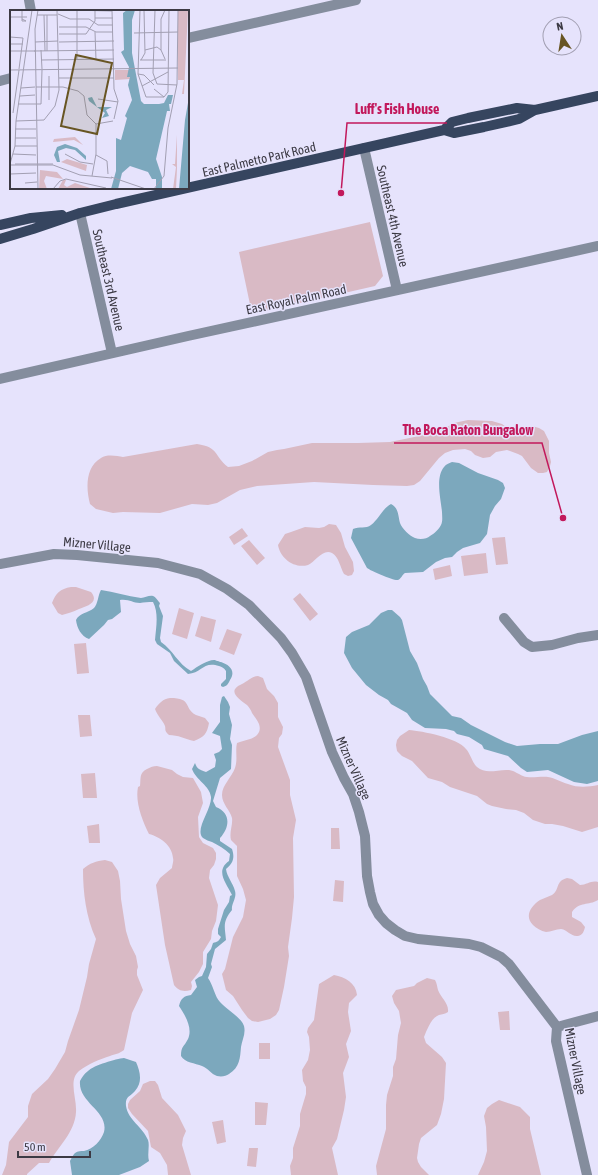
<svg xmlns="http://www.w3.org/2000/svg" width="598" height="1175" viewBox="0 0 598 1175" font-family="'Asap Condensed',sans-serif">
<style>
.green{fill:#d9bac5}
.water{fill:#7ca8bd}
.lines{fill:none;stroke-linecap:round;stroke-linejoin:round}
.minor{stroke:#848d9d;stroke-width:10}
.major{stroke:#36455f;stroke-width:10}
.labels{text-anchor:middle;stroke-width:3;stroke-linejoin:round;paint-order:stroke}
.street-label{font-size:13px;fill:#3c3a44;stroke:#e6e3fc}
.inset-road{fill:none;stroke:#a29fb2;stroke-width:1}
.view{fill:#685523;fill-opacity:0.15;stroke:#685523;stroke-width:2}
.inset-edge{fill:none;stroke:#3c3a44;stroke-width:2}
.leader{fill:none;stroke:#c2185b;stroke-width:1.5}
.callout-dot{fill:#c2185b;stroke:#e6e3fc;stroke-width:1.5}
.callout-label{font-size:14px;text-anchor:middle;font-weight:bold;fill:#c2185b;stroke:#e6e3fc;stroke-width:3;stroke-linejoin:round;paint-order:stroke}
</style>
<rect width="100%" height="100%" fill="#e6e3fc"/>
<path class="green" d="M 370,222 L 383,276 L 375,286 L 252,314 L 239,252 Z
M 468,420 L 492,421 L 502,424 L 509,429 L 532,426 L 539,428 L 544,431 L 549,441 L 549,453 L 551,462 L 550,466 L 547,472 L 543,473 L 538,473 L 531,468 L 522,456 L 518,454 L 507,450 L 496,452 L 490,457 L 483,458 L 475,455 L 471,451 L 465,449 L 453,450 L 445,453 L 439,458 L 420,481 L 414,485 L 407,486 L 373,485 L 314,482 L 257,486 L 240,490 L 217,503 L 208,505 L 192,504 L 160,513 L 123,512 L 113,513 L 96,509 L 90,504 C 86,489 85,467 101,458 C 107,454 117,456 123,457 L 197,444 C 219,447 214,456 228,467 L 239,466 L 252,461 L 268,452 L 277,450 L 284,449 L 312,443 L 358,443 L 390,442 L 424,435 L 447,427 L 454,423 Z
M 329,524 L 336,525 L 341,533 L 345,547 L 353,562 L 354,571 L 352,575 L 348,576 L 344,574 C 340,567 339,557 332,553 C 323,548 315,562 308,565 C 294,569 280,558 278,545 L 285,534 L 291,532 L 305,527 L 319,528 L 324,527 Z
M 242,528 L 248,536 L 234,545 L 229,537 Z
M 505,537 L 508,564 L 496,565 L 492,538 Z
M 249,540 L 265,558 L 257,565 L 241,546 Z
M 486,553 L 488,573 L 464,576 L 461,556 Z
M 450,565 L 452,576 L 435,580 L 433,569 Z
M 71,587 L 76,587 L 91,592 C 100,603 86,606 79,609 C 73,612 68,613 62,615 L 58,613 L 52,603 C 56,593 60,589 71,587 Z
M 300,593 L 318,614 L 310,621 L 293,599 Z
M 179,608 L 194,613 L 187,639 L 172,634 Z
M 201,616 L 216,620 L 211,642 L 195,636 Z
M 227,629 L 242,634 L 234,655 L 219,649 Z
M 86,643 L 89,673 L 77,674 L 74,644 Z
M 258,676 L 263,678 L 267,689 L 274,696 L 278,703 L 278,717 L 283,727 L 282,734 L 279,738 L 278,747 L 290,780 L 290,795 L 296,820 L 293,838 L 294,897 L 292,918 L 288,947 L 289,956 L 284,987 L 279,1010 L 276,1015 L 270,1019 L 258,1022 L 252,1021 L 248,1018 L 242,1010 L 233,996 L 226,990 L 222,974 L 225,969 L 233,937 L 243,917 L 246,900 L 243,889 L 237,876 L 237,846 L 231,840 C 229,832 233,825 232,818 C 230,810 222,804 222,795 C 222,785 232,777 235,768 C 238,759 235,751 237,743 C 243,740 252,740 257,735 C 264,727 256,719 252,713 C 251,710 249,707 247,705 C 239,699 226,691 242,684 C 248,681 252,676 258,676 Z
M 170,698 C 193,698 183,708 196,715 C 199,716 202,717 205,718 L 209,723 C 207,734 204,737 194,741 C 185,739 178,735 169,735 C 164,730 166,731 165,726 C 163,721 157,715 155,709 C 159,703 163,699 170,698 Z
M 78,715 L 90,715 L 92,736 L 80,737 Z
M 409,730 C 422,731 458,738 466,749 C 470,753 473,764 477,767 C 486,775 498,769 509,770 C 515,771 518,774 523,776 C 530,779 540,776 548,777 C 555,778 561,782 568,784 C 578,788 588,787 598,785 L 598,827 L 582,832 L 563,826 L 552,824 L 545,824 L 533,820 L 524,813 L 516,810 L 506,809 L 492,806 L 487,804 L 477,796 L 450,787 L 442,782 L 428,778 L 412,761 L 402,756 L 397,751 L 396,745 L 397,740 L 400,736 Z
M 157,766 L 172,770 L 177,774 L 183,777 L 193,778 L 201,792 L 203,803 L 198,817 L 199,837 L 203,843 L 213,848 L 216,853 L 216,859 L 214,865 L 210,870 L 209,878 L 218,905 L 216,921 L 212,931 L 211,939 L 203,952 L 203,964 L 199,972 L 191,982 L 192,986 L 191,990 C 183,992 179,991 174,985 L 165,945 L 156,885 L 160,878 L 172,868 C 172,865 174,861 173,858 C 172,845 160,837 149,834 C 142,820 135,802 138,787 L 140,786 C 141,778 139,773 147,769 C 151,767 153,766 157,766 Z
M 95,773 L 97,798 L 83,798 L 81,774 Z
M 99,824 L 100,843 L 89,843 L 87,826 Z
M 331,828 L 339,828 L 340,849 L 331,849 Z
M 105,860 L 112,862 L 118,871 L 120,881 L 121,899 L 126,931 L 130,944 L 136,956 L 138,967 L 137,970 L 137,975 L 143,990 L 132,1013 L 124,1050 C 119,1054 115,1054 110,1056 C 100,1059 88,1064 79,1071 C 68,1080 77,1099 76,1112 C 75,1132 58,1147 49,1163 L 39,1163 L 27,1174 L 27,1175 L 2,1175 L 6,1165 L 9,1142 L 28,1117 L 28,1106 L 32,1094 L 48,1079 L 55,1069 L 65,1052 L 68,1041 L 79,1010 L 87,977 L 89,964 L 96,939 C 86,917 83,893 83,869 C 90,863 96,861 105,860 Z
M 567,878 L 572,879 L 580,885 C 587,885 591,880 598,882 L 598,900 C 588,906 580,901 572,912 L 572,917 L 581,922 L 585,927 C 584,931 583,935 578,936 C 571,937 568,930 561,929 C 556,929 551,932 546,932 C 541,931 536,928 533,925 C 524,916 531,906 540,900 C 544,898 548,897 552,895 C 560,890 555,881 567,878 Z
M 335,880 L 344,881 L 343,902 L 333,901 Z
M 334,975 C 345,977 356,983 357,995 L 349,1003 L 348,1012 L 351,1031 L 346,1044 L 349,1057 L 343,1073 L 346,1097 L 344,1110 L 337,1139 L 332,1148 L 338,1175 L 291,1175 L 290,1166 L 293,1158 L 293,1148 L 300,1126 L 300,1114 L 306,1094 L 306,1087 L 303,1081 L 302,1070 L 308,1060 L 310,1050 L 309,1037 L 307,1032 L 308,1028 L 314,1020 L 319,984 Z
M 427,978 L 435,980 C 437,983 437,987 438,990 C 441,998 449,1003 448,1012 C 445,1014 442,1014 439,1015 C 431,1018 427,1030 424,1037 L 426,1043 L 442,1057 L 446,1063 L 444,1099 L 441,1114 L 437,1125 L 421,1138 L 419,1144 L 417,1158 L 418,1162 L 421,1167 L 429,1175 L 377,1175 L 376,1166 L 386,1129 L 386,1105 L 387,1095 L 393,1076 L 393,1067 L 396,1059 L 398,1035 L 401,1023 L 399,1011 L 394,1003 L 392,996 L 396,990 L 414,986 L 417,983 Z
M 509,1011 L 510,1030 L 500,1030 L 498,1012 Z
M 259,1043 L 270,1043 L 270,1059 L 259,1059 Z
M 150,1081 L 155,1081 L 158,1085 L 162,1098 L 178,1115 L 186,1131 L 183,1138 L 182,1145 L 191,1175 L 168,1175 L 167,1165 L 160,1153 L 151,1147 L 148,1131 L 132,1114 L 128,1108 L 128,1104 L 130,1100 L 140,1091 L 143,1084 Z
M 499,1100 L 520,1107 L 530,1117 L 530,1129 L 541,1175 L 478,1175 L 484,1162 L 487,1151 L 486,1127 L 484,1116 L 487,1108 L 492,1104 Z
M 255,1102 L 268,1103 L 266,1125 L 255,1125 Z
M 223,1120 L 226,1142 L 217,1144 L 212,1122 Z
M 249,1148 L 258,1148 L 256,1167 L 247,1166 Z"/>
<path class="water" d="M 452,462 L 459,463 L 478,473 L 498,480 L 503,483 L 505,488 L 501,499 L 495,506 L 490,515 L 487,534 L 480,543 L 463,548 L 457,552 L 452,557 L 445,558 L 436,562 L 423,572 L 405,573 C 402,575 401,579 398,580 C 394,581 371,571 367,568 L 351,538 L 353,529 C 359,526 366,529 371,525 C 379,519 382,509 391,504 C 399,508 398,516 400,523 C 402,529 410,536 415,538 C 420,540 427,539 430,536 C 434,534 439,529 441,525 C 443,521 442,516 442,512 C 441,500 435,478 444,467 C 446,464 450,463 452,462 Z
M 101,590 C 114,592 127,596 141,598 C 145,598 149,595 153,596 C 156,597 158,601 160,603 L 159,606 L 163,616 L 160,638 L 161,642 C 173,650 178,664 191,671 C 197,667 207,660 214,660 C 215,660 220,662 221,662 C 230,665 236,671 230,680 C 228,684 227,686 223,687 L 221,686 L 221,684 L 226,679 L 226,671 C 224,668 222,667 219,666 C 203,661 202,673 188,674 L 174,661 L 170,653 L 157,644 L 155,640 C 156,628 159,613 153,602 C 148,602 144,602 140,603 C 132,603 130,599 120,600 L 121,612 L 112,619 L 108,620 L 104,625 L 89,639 C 81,636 77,628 76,620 C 79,613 88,613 94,608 C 98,604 98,595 101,590 Z
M 388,610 L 392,610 L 400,617 L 402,620 L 410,651 L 417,663 L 423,679 L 427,686 L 430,694 L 452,716 L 461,718 L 471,725 L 505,742 L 517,746 L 540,744 L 558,744 L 582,735 L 598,731 L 598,781 L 587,784 L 574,782 L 548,770 L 527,772 L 521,768 L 508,756 L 484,749 L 482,745 L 469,737 L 457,734 L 454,731 L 446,729 L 425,728 L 412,720 L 407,713 L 391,704 L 388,700 L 379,695 L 366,685 L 352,668 L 344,653 L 346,637 L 352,632 L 369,625 L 381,613 Z
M 224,696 L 228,702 L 230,707 L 229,714 L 232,725 L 230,739 L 232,745 L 231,769 L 220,778 L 213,801 L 216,807 C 231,813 230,827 220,838 L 220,841 L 232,849 C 235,858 233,863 226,869 C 227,877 233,883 235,891 C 237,898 231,904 232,910 C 222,922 225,927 226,940 L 215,949 L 211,964 L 212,967 L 208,978 C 213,985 215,997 220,1002 C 227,1010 241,1017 244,1026 C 246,1034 242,1040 241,1047 C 240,1058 240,1067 229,1074 C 226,1076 222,1077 217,1076 C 211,1074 208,1068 202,1066 C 195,1063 185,1063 181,1056 C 181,1046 184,1047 188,1039 C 193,1028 185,1015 179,1006 C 181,998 184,996 191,995 L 197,987 L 195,980 L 199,977 L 202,976 L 206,967 L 207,954 L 211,949 L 213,943 C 217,942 219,941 221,937 L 218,934 L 218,929 L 224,910 L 229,902 L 230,896 L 232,895 C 226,883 215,871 229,861 L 230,854 C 225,849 218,845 212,842 C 209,841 206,840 203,838 C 194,830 212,809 211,797 C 210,786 196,780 192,769 L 195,763 C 197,769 200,770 206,772 L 215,767 L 216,760 L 214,754 L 219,752 L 222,749 L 220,736 L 212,733 L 220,722 L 220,705 L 222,697 Z
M 124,1058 L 136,1062 C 140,1071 143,1082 135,1091 C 130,1097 125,1096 126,1106 C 128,1120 143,1127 148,1140 C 150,1146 147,1154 149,1161 L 140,1167 L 119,1175 L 72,1175 L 70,1161 C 71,1159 73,1155 75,1153 C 78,1151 81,1151 84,1151 C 93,1149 101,1141 104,1132 C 109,1111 78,1103 80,1081 C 82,1077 84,1074 88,1071 C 94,1065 116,1059 124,1058 Z"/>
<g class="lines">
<path class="minor" d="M 29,0 L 31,11
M 188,38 L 356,0
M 0,81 L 11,78
M 364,148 L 397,290
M 80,213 L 112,353
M 0,379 L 188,336 L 598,246
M 0,564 L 54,554 L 77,555 L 158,563 L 200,574 L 227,589 L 249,605 L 281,638 L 292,653 L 306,677 L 332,752 L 344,778 L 353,794 L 359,812 L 365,836 L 367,876 L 370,892 L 373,904 L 379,915 L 386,923 L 395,930 L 405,936 L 418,939 L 469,944 L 481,947 L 501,957 L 509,964 L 557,1027 L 556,1041 L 587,1175
M 504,618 L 524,642 L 532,647 L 552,645 L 578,638 L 598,635
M 557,1027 L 598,1016"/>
<path class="major" d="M 444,130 L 452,122 L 468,118 L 517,108 L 535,110
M 0,225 L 31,218 L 62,215
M 0,239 L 33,229 L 80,213 L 116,204 L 444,130 L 454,133 L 484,127 L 519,119 L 535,110 L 598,96"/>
</g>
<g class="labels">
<g class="street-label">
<text transform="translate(259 159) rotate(-13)" y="5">East Palmetto Park Road</text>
<text transform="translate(393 216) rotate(77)" y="5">Southeast 4th Avenue</text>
<text transform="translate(109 280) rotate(77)" y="5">Southeast 3rd Avenue</text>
<text transform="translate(296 299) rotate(-12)" y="5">East Royal Palm Road</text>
<text transform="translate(97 544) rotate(5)" y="5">Mizner Village</text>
<text transform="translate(354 768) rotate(66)" y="5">Mizner Village</text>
<text transform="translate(576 1061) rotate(79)" y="5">Mizner Village</text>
</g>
</g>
<g transform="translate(10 10)">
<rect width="179" height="179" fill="#e6e3fc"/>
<path d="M 168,0 L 178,0 L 174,84 L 172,84 L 174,70 L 168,70 ZM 105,60 L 119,60 L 120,69 L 105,70 ZM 167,125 L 167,158 L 166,179 L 163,179 L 166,157 L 162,154 L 165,154 ZM 65,127 L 73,135 L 64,130 L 43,132 L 44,129 ZM 57,149 L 77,155 L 76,161 L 51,152 ZM 30,160 L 47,162 L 53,169 L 36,166 L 34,171 L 37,179 L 29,179 ZM 53,170 L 56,170 L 54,175 L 57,177 L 65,173 L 80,178 L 48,179 Z" fill="#d9bac5"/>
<path d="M 117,0 L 125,0 L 122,10 L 122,43 L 131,91 L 134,94 L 149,94 L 154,93 L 158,85 L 163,85 L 161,94 L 159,94 L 160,101 L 157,101 L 146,149 L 152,167 L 152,179 L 146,179 L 146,169 L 142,169 L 138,162 L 120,156 L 112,163 L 108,179 L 101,179 L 106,161 L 106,128 L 111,130 L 117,108 L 115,106 L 122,90 L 118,75 L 120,67 L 117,67 L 119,57 L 111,42 L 114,40 L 113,3 ZM 82,87 L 87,97 L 102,97 L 96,100 L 99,106 L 92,108 L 95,103 L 79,91 L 78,88 ZM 179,87 L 179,179 L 169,179 L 175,110 ZM 55,134 L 67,138 L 76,146 L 76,150 L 65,140 L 56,138 L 48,141 L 50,152 L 47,152 L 44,145 L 47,137 Z" fill="#7ca8bd"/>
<path class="inset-road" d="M 12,0 L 12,11 L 16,11 L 12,9M 28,0 L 25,19 L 28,179M 61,0 L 102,1M 67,0 L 67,50M 102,0 L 104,79 L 108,91 L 104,109M 130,0 L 128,64 L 136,87 L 154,87M 145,0 L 143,63 L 147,74M 155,0 L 151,9 L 151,40 L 155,49M 48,4 L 60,9 L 79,9 L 88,15 L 103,15M 27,5 L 47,5M 34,5 L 35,41M 37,5 L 37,41M 0,7 L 17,7M 85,8 L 103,8M 49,17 L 76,17 L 86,22 L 103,22M 85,22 L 86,50M 124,23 L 168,22M 49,24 L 76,24 L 85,11 L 85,0M 0,27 L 13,28 L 9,59M 25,32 L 48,31M 49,32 L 104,31M 0,34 L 13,34M 31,40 L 32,59M 135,40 L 147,37 L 151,40M 0,41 L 26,41M 24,41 L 104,40M 31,50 L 104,49M 130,50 L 156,50M 131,50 L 135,43 L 134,0M 0,60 L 168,58M 128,64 L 134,65 L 144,75M 39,66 L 39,90M 49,68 L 104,68M 147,74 L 167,75M 132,76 L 158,62M 26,77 L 53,77 L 68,81 L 74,86 L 77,105 L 86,114 L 86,144 L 82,166M 11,78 L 25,77M 144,79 L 154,87M 10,86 L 25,85M 154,87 L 158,82 L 159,0M 88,89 L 108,92M 8,94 L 31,94 L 32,60M 3,103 L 9,60M 6,111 L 34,110 L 45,96 L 49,80 L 47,0M 86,114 L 103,111M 5,119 L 26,119M 5,128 L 26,128M 5,136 L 27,136M 3,144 L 26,145M 55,144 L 70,152 L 83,154M 86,145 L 97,151 L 98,164M 0,154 L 5,136 L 6,111 L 22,0M 5,154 L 43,154M 0,155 L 43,155 L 70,165 L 102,168M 0,164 L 26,163M 101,167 L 136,179M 15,173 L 27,172M 43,179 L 50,171 L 56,169 L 96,178M 144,179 L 154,166 L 158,118 L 167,74 L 168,0"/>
<path class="view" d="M 66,45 L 102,53 L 87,124 L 51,116 Z"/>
<rect width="179" height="179" class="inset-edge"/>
</g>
<path class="leader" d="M341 193L347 123H447M563 518L542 443H394"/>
<g class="callout-dot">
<circle cx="341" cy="193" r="4"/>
<circle cx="563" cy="518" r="4"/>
</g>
<g class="callout-label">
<text x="397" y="114">Luff's Fish House</text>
<text x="468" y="435">The Boca Raton Bungalow</text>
</g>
<g transform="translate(562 36) rotate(348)"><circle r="19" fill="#e6e3fc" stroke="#a29fb2"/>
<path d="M0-3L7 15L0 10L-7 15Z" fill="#685523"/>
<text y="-6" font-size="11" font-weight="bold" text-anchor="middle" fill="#3c3a44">N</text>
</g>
<path d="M18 1151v6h72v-6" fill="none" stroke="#3c3a44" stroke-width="2"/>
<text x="24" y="1151" font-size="12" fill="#3c3a44" stroke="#e6e3fc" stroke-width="3" paint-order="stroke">50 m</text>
</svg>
